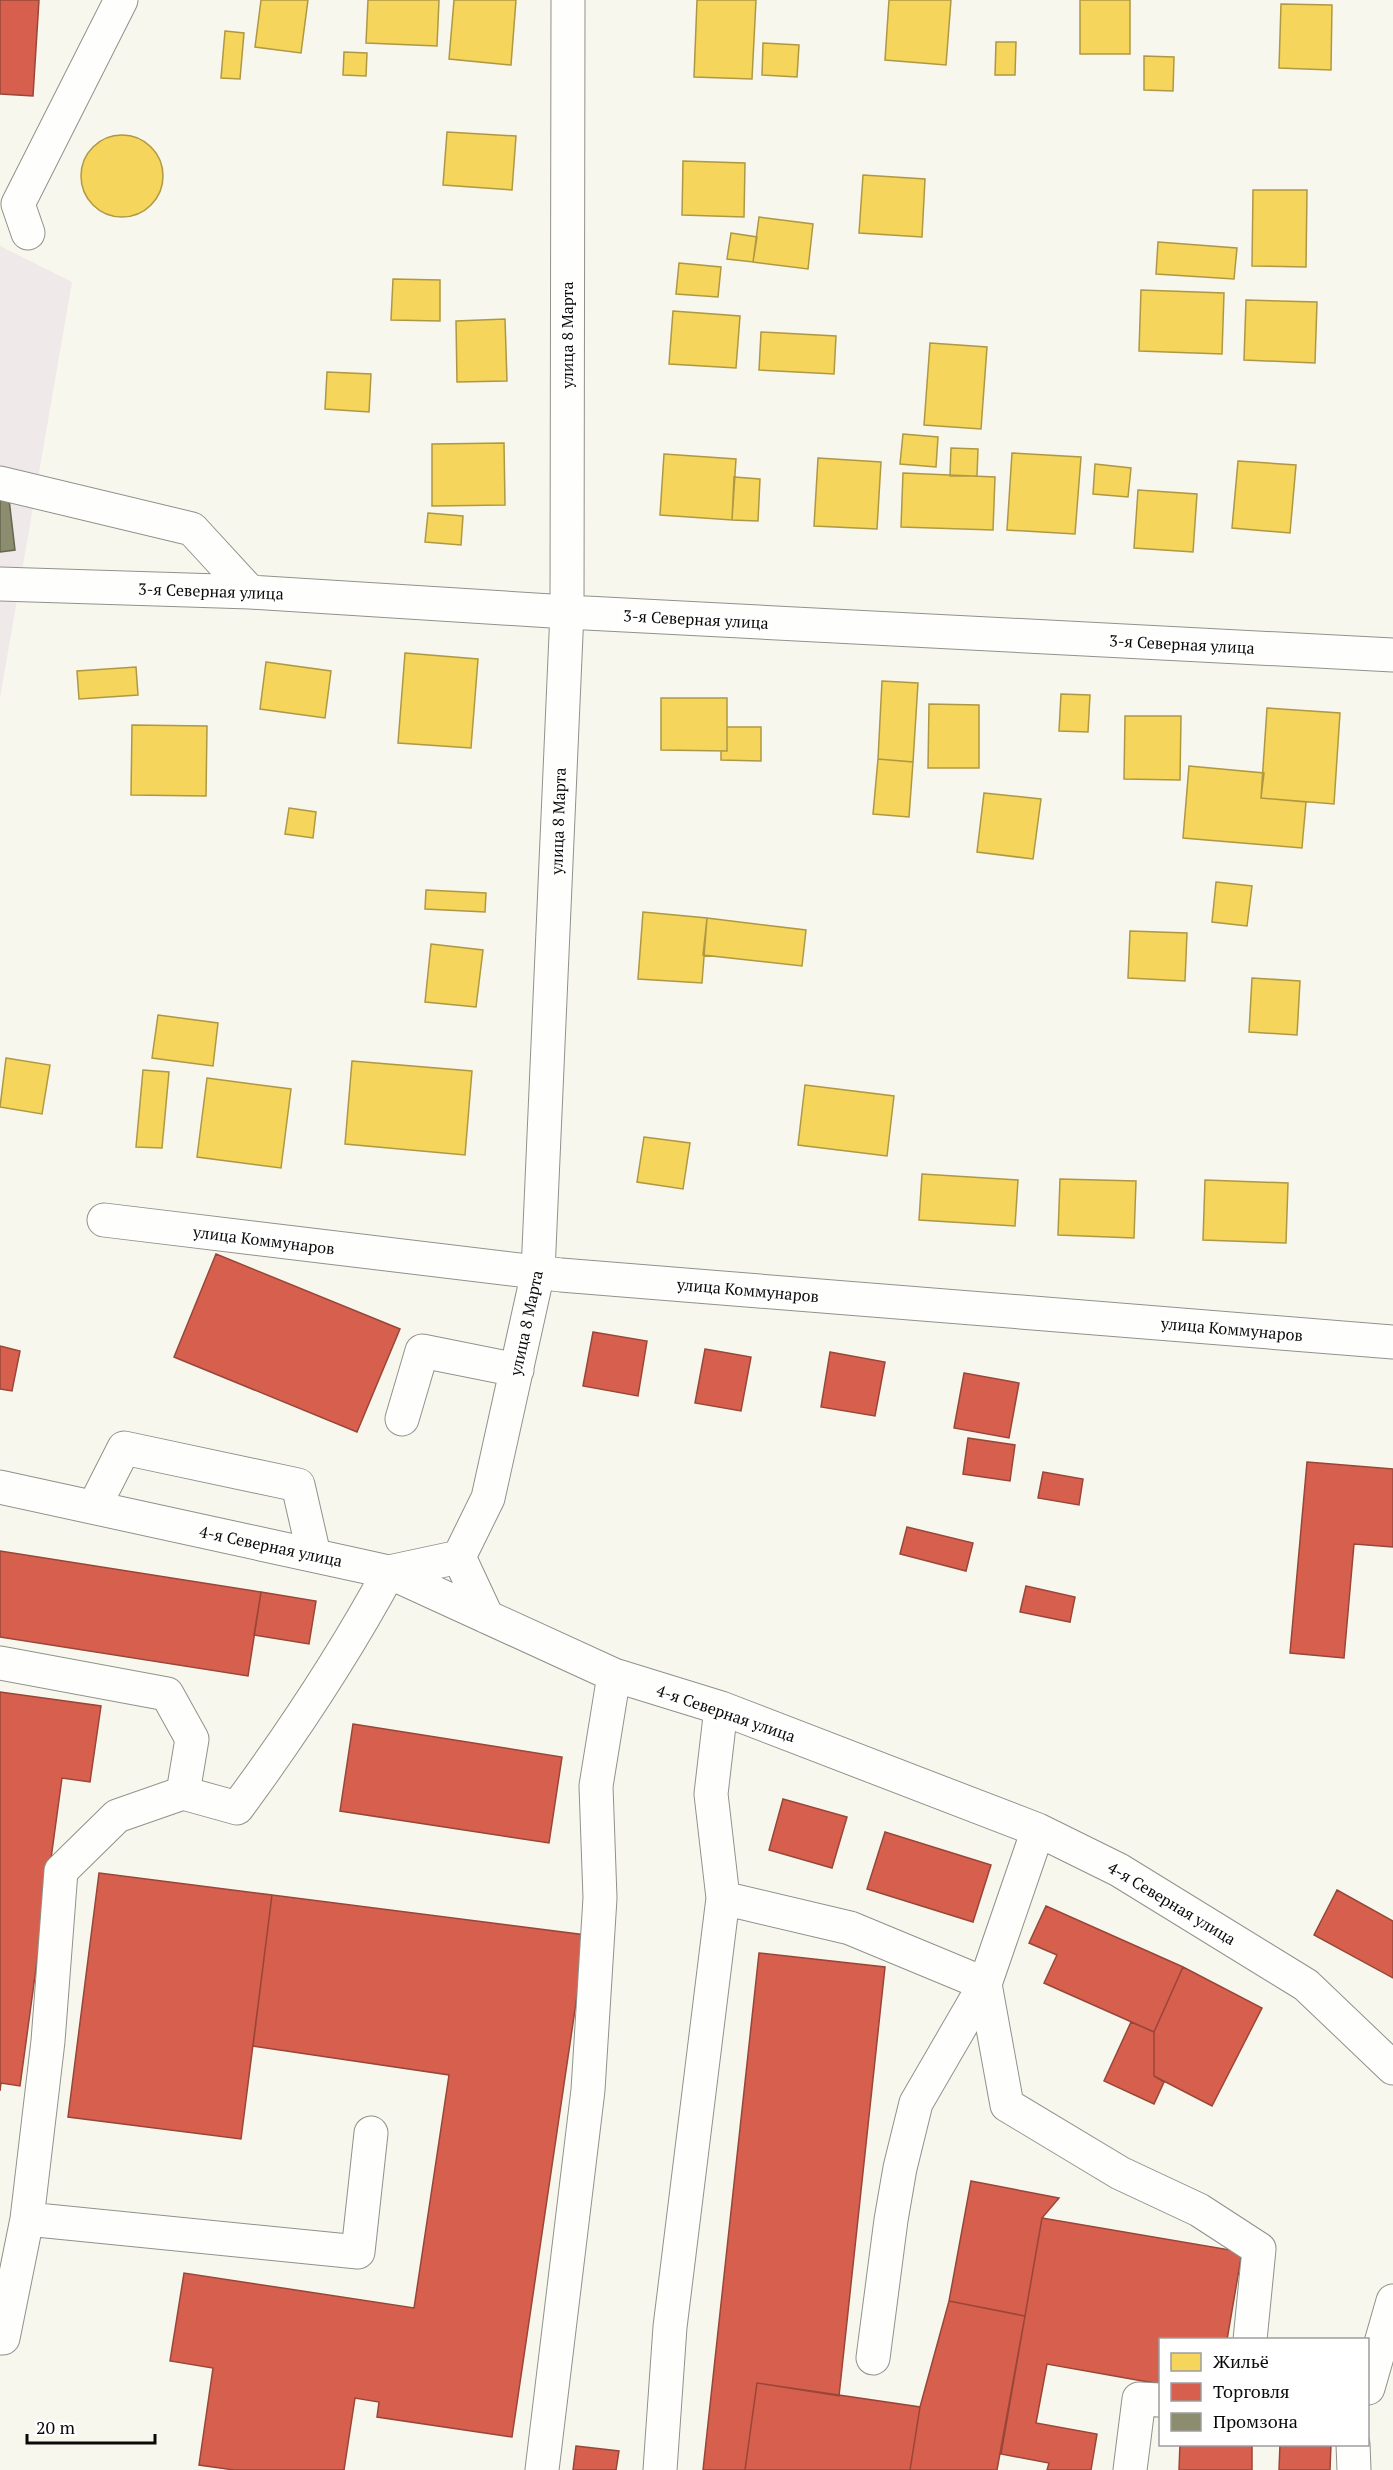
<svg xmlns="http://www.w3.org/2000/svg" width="1393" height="2470" viewBox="0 0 1393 2470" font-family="'PT Serif',serif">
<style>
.industrial{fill:#efe9ea}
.homes{fill:#f6d55c;stroke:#af9843;stroke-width:1.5}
.shops{fill:#d6604d;stroke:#994639;stroke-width:1.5}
.industry{fill:#8c8c6e;stroke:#656550;stroke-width:1.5}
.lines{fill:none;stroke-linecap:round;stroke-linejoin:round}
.minor-casing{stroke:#91918c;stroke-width:35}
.minor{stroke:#fefefc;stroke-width:33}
.labels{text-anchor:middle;stroke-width:6;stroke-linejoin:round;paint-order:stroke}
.street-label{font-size:16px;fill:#0a0a0a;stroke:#fff}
</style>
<rect width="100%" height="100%" fill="#f8f7ed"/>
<path class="industrial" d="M 0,246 L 72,282 L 0,698 Z"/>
<path class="homes" d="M 261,0 L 308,0 L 301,53 L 255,47 Z
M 368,0 L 439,0 L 437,46 L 366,43 Z
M 454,0 L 516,0 L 511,65 L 449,59 Z
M 697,0 L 756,0 L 752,79 L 694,77 Z
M 889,0 L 951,0 L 946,65 L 885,60 Z
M 1080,0 L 1130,0 L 1130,54 L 1080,54 Z
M 1281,4 L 1332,5 L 1331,70 L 1279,68 Z
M 225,31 L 244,33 L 240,79 L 221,78 Z
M 996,42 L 1016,42 L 1015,75 L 995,75 Z
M 763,43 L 799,45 L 797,77 L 762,75 Z
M 344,52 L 367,53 L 366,76 L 343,75 Z
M 1144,56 L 1174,57 L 1173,91 L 1144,90 Z
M 447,132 L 516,136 L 512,190 L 443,185 Z
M81 176a41 41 0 1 1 82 0a41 41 0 1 1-82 0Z
M 683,161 L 745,163 L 744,217 L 682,215 Z
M 863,175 L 925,179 L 922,237 L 859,233 Z
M 1253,190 L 1307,190 L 1306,267 L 1252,266 Z
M 759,217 L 813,224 L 808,269 L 753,262 Z
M 731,233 L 757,237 L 753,262 L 727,259 Z
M 1158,242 L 1237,248 L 1234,279 L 1156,274 Z
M 679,263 L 721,267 L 718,297 L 676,294 Z
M 393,279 L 440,280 L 440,321 L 391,320 Z
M 1141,290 L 1224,293 L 1222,354 L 1139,351 Z
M 1246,300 L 1317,302 L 1315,363 L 1244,360 Z
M 673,311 L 740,316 L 736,368 L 669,364 Z
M 505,319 L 507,381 L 457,382 L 456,321 Z
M 761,332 L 836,336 L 834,374 L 759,370 Z
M 930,343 L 987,347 L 981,429 L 924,425 Z
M 327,372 L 371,374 L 369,412 L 325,409 Z
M 903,434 L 938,437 L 936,467 L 900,464 Z
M 504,443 L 505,505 L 432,506 L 432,444 Z
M 951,448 L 978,449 L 977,476 L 950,476 Z
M 1012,453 L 1081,457 L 1075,534 L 1007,530 Z
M 664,454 L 736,459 L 732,520 L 660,515 Z
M 818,458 L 881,462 L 877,529 L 814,526 Z
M 1238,461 L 1296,465 L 1290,533 L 1232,528 Z
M 1095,464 L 1131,468 L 1128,497 L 1093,494 Z
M 903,473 L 995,477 L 993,530 L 901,527 Z
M 734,477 L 760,479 L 758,521 L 732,520 Z
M 1138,490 L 1197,494 L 1193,552 L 1134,548 Z
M 428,513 L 463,516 L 461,545 L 425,542 Z
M 405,653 L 478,659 L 471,748 L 398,743 Z
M 266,662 L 331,671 L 325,718 L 260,709 Z
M 136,667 L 138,695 L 79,699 L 77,671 Z
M 882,681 L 918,683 L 913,762 L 878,759 Z
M 1061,694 L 1090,695 L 1088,732 L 1059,731 Z
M 661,698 L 727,698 L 727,751 L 661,750 Z
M 929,704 L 979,705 L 979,768 L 928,768 Z
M 1267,708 L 1340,713 L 1334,804 L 1261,798 Z
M 1125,716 L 1181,716 L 1180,780 L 1124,779 Z
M 132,725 L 207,726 L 206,796 L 131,795 Z
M 727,727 L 761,727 L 761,761 L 721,760 L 721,751 L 727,751 Z
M 878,759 L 913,762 L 909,817 L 873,814 Z
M 1189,766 L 1264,773 L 1261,798 L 1306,802 L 1302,848 L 1183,838 Z
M 984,793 L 1041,799 L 1033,859 L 977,852 Z
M 289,808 L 316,812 L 313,838 L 285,834 Z
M 1216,882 L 1252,886 L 1247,926 L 1212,922 Z
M 426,890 L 486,893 L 485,912 L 425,909 Z
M 643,912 L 707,918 L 702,983 L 638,979 Z
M 707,918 L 806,930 L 802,966 L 703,955 Z
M 1130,931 L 1187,933 L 1185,981 L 1128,978 Z
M 431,944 L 483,950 L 476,1007 L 425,1002 Z
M 1252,978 L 1300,981 L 1297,1035 L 1249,1032 Z
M 158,1015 L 218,1023 L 213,1066 L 152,1058 Z
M 6,1058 L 50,1065 L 42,1114 L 0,1107 Z
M 352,1061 L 472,1071 L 465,1155 L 345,1144 Z
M 143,1070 L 169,1072 L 162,1148 L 136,1147 Z
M 207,1078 L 291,1089 L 281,1168 L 197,1157 Z
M 805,1085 L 894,1096 L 887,1156 L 798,1145 Z
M 644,1137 L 690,1143 L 683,1189 L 637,1182 Z
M 922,1174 L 1018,1180 L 1015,1226 L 919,1220 Z
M 1060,1179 L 1136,1181 L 1134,1238 L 1058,1235 Z
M 1205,1180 L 1288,1183 L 1286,1243 L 1203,1240 Z"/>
<path class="shops" d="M 0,0 L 39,0 L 33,96 L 0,94 Z
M 216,1254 L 400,1329 L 357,1432 L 174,1357 Z
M 593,1332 L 647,1341 L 638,1396 L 583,1386 Z
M 0,1346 L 20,1351 L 12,1391 L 0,1389 Z
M 705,1349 L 751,1357 L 741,1411 L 695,1403 Z
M 830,1352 L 885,1362 L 875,1416 L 821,1407 Z
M 964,1373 L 1019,1383 L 1009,1438 L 954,1428 Z
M 968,1438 L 1015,1445 L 1010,1481 L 963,1474 Z
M 1307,1462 L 1393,1469 L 1393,1547 L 1354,1544 L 1344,1658 L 1290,1653 Z
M 1043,1472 L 1083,1479 L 1079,1505 L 1038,1498 Z
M 907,1527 L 973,1543 L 966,1571 L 900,1554 Z
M 0,1551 L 261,1592 L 248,1676 L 0,1637 Z
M 1026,1586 L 1075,1597 L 1070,1622 L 1020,1612 Z
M 261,1592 L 316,1601 L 309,1644 L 254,1635 Z
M 0,1692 L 101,1706 L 90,1782 L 62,1778 L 20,2086 L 1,2083 L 0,2091 Z
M 353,1724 L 562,1757 L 549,1843 L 340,1811 Z
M 783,1799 L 847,1817 L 832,1868 L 769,1850 Z
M 885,1832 L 991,1865 L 973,1922 L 867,1889 Z
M 99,1873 L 272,1895 L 241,2139 L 68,2117 Z
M 1337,1890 L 1393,1921 L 1393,1978 L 1314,1935 Z
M 272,1895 L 586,1935 L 512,2437 L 377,2417 L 379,2402 L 355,2398 L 344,2470 L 234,2470 L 199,2465 L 213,2368 L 170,2361 L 184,2273 L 414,2308 L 449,2075 L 253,2046 Z
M 1046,1906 L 1183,1967 L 1154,2032 L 1044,1983 L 1057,1955 L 1029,1943 Z
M 759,1953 L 885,1967 L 839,2396 L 757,2383 L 745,2470 L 703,2470 Z
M 1183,1967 L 1262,2008 L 1212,2106 L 1154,2076 L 1154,2032 Z
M 1131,2022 L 1154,2032 L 1154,2076 L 1164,2082 L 1154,2104 L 1104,2081 Z
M 971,2181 L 1059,2198 L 1042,2218 L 1025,2316 L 949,2301 Z
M 1042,2218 L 1242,2252 L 1227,2340 L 1160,2340 L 1160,2384 L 1047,2364 L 1036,2423 L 1097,2434 L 1091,2470 L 1047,2470 L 1049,2463 L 1001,2454 Z
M 949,2301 L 1025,2316 L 997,2470 L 910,2470 L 920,2407 Z
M 757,2383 L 920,2407 L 910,2470 L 745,2470 Z
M 1180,2444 L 1252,2444 L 1252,2470 L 1179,2470 Z
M 1280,2444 L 1331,2444 L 1330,2470 L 1279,2470 Z
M 576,2446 L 619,2451 L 616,2470 L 573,2470 Z"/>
<path class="industry" d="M 7,482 L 15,550 L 0,552 L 0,483 Z"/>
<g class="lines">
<defs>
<path id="minor" d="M 28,233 L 18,204 L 121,0
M 0,483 L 192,529 L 250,592
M 0,584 L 250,592 L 567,612 L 1393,655
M 104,1220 L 561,1275 L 1393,1342
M 402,1419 L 422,1351 L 517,1370
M 0,1487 L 389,1572 L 614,1675 L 721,1708 L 1038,1830 L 1119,1870 L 1306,1985 L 1393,2068
M 94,1507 L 124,1448 L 298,1485 L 314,1555
M 459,1557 L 487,1617
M 0,1663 L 167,1694 L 192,1739 L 183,1793 L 237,1808 C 293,1732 344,1655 389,1572 L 459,1557 L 488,1498 L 538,1272 L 567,612 L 568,0
M 1038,1830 L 985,1984 L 1007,2105 L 1120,2173 L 1199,2210 L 1259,2249 L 1250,2340
M 723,1898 L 850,1928 L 985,1984 L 916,2103 L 900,2168 L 891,2220 L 873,2358
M 27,2219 L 358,2252 L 371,2133
M 0,2338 L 3,2338 L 27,2219 L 48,2041 L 61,1871 L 117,1816 L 183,1793
M 1368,2388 L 1393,2301
M 1353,2444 L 1354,2470
M 542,2470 L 588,2090 L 600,1898 L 596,1786 L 614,1675
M 660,2470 L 670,2327 L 723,1898 L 711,1794 L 721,1708
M 1130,2470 L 1139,2399 L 1160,2400"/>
</defs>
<use href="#minor" class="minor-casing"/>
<use href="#minor" class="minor"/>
</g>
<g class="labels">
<g class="street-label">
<text transform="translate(567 335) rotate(-90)" y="6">улица 8 Марта</text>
<text transform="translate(211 591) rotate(2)" y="6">3-я Северная улица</text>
<text transform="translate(696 619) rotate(3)" y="6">3-я Северная улица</text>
<text transform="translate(1182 644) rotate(3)" y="6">3-я Северная улица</text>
<text transform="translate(558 821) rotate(-88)" y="6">улица 8 Марта</text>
<text transform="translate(264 1240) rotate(7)" y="6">улица Коммунаров</text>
<text transform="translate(748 1290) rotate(5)" y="6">улица Коммунаров</text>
<text transform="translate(526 1323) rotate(-78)" y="6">улица 8 Марта</text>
<text transform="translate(1232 1329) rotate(5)" y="6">улица Коммунаров</text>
<text transform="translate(271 1546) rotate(12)" y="6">4-я Северная улица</text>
<text transform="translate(726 1713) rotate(19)" y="6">4-я Северная улица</text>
<text transform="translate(1172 1903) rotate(31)" y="6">4-я Северная улица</text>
</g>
</g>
<rect x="1159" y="2338" width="210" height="108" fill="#ffffff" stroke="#9d9d9d" stroke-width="1.5"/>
<rect x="1171" y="2353" width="30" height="18" fill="#f6d55c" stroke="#9d9d9d" stroke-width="1.5"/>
<text x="1213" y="2368" font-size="18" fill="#0a0a0a">Жильё</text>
<rect x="1171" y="2383" width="30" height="18" fill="#d6604d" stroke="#9d9d9d" stroke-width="1.5"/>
<text x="1213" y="2398" font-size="18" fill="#0a0a0a">Торговля</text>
<rect x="1171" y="2413" width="30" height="18" fill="#8c8c6e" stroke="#9d9d9d" stroke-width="1.5"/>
<text x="1213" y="2428" font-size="18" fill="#0a0a0a">Промзона</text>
<path d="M27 2434v9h128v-9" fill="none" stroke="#0a0a0a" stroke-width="3"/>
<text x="36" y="2434" font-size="18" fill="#0a0a0a" stroke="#ffffff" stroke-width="4.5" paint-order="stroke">20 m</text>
</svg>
